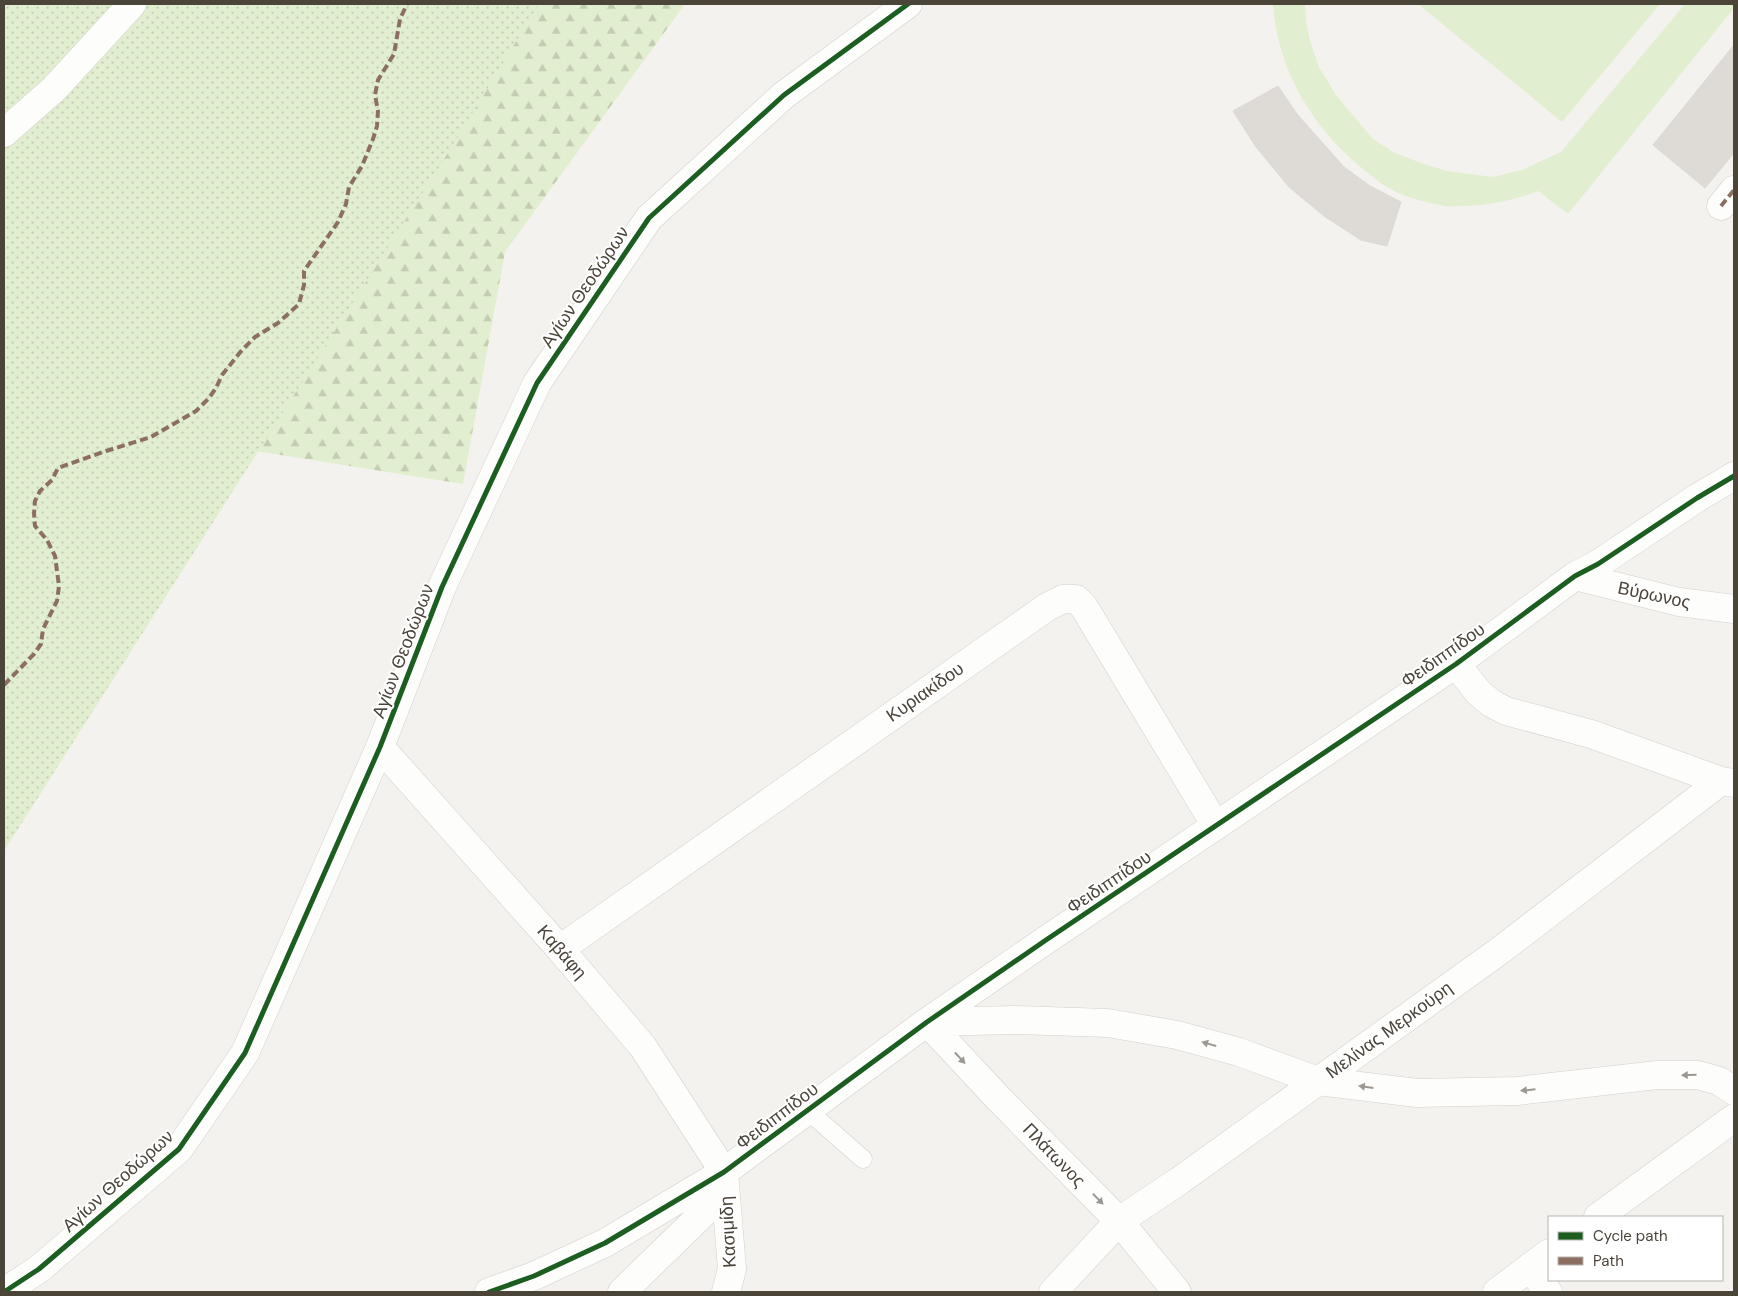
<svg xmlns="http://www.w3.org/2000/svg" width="1738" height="1296" viewBox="0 0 1738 1296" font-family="'DM Sans',sans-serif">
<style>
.forest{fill:url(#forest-firs)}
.park{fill:url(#park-dots)}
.pitch{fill:#e1eecf}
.building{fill:#dedbd6;stroke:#dcd9d4}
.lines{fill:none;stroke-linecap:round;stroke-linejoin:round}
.service-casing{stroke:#d2d0cb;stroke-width:19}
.minor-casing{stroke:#d2d0cb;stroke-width:29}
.tertiary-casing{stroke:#d2d0cb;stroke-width:29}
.service{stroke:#fdfdfc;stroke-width:18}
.minor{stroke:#fdfdfc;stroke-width:28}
.tertiary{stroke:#fdfdfc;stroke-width:28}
.quiet{stroke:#8d6e63;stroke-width:4;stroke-dasharray:8 4;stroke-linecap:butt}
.cycleway-casing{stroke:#fff;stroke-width:8}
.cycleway{stroke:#1b5e20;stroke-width:5}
.oneway{fill:#9b9791}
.labels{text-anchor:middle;stroke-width:4;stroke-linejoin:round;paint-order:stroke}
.street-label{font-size:18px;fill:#4b4439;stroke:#fff}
</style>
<defs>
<pattern id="forest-firs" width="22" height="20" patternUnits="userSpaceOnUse" patternTransform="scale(1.25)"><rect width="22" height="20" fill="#e1eecf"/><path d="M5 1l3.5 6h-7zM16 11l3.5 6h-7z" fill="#c3cdb2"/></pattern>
<pattern id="park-dots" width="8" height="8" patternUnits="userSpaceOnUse" patternTransform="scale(1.25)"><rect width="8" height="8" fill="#e1eecf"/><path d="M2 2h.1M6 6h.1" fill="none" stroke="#c3cdb2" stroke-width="1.8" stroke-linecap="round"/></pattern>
</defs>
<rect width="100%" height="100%" fill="#f4f2ee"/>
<path class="forest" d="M 52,4 L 685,4 L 505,252 L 463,484 L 181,439 Z"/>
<path class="park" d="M 4,4 L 539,4 L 446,156 L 4,851 Z"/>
<path class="pitch" d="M 1273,4 L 1305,4 L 1306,21 L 1310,41 L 1319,67 L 1336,95 L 1373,139 L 1395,153 L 1424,164 L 1447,171 L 1493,177 L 1522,170 L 1561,152 L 1685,4 L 1734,4 L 1734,8 L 1568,214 L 1538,191 C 1514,200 1490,205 1464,206 C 1458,206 1451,207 1445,206 C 1430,203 1412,199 1398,193 C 1386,187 1373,178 1363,169 C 1313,129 1277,69 1273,4 Z
M 1418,4 L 1660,4 L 1562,122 Z"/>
<path class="building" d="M 1734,45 L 1734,153 L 1705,188 L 1653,145 Z
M 1278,86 L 1297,114 L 1344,167 L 1370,186 L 1401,202 L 1387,246 L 1361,240 L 1324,216 L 1289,187 L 1256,147 L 1233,111 Z"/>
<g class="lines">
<defs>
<path id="service" d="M 807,1110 L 863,1159"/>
<path id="minor" d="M 4,133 L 54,89 L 132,4
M 1721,206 L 1734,190
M 1575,576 L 1679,602 L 1734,609
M 1456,664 L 1478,692 L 1491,703 L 1506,711 L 1591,734 L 1721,781
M 380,747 L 560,949 L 643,1047 L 724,1172 L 732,1269 L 726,1292
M 560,949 L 1047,607 L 1063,599 L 1076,599 L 1084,607 L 1216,826
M 927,1022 L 1015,1020 L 1108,1023 L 1177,1035 L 1239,1052 L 1318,1081 L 1417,1093 L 1517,1091 L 1657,1075 L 1698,1075 L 1719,1081 L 1734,1091
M 927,1022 L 999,1099 L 1119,1221 L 1177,1292
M 1530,1267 L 1548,1292
M 489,1292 L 534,1276 L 605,1243 L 724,1172 L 927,1022 L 1046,940 L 1456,664 L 1575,576 L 1598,564 L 1697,498 L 1734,476
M 622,1292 L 725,1192
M 1053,1292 L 1119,1221 L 1179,1181 L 1498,952 L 1721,781 L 1734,783"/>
<path id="tertiary" d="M 1598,1217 L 1734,1118
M 4,1292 L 39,1269 L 179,1149 L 245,1053 L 380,747 L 442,587 L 537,383 L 649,218 L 784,95 L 908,4
M 1497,1292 L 1549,1253"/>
</defs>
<use href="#service" class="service-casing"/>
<use href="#minor" class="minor-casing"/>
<use href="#tertiary" class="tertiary-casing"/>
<use href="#service" class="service"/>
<use href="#minor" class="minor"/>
<use href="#tertiary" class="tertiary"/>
<path class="quiet" d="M 1721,206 L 1734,190
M 4,685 L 34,654 L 41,644 L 43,629 L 57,601 L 59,586 L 55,556 L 47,540 L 35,526 L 34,513 L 35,501 L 40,491 L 52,480 L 58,468 L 106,451 L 151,437 L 196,411 L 209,398 L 216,388 L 222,375 L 242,350 L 255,337 L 278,323 L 299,304 L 304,285 L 304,271 L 338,222 L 346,204 L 349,187 L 362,166 L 373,139 L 377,126 L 378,111 L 375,95 L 378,80 L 394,54 L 400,19 L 407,4"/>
<defs>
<path id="cycleway" d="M 4,1292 L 39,1269 L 179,1149 L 245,1053 L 380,747 L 442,587 L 537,383 L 649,218 L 784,95 L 908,4
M 489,1292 L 534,1276 L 605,1243 L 724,1172 L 927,1022 L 1046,940 L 1456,664 L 1575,576 L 1598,564 L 1697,498 L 1734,476"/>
</defs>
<use href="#cycleway" class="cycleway-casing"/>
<use href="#cycleway" class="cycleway"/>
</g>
<defs><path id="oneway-solid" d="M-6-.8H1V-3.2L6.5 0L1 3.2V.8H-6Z" transform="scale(1.25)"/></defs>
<g class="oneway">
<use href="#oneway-solid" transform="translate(1209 1044) rotate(-164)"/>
<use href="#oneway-solid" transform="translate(960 1058) rotate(47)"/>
<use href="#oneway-solid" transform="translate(1689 1075) rotate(179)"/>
<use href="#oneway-solid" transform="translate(1366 1087) rotate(-172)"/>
<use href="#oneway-solid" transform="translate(1528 1090) rotate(174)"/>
<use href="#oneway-solid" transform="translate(1098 1199) rotate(46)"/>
</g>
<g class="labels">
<g class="street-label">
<text transform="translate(585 287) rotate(-56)" y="6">Αγίων Θεοδώρων</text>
<text transform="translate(1654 595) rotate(12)" y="6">Βύρωνος</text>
<text transform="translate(403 651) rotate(-69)" y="6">Αγίων Θεοδώρων</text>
<text transform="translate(1443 655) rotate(-35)" y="6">Φειδιππίδου</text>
<text transform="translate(925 692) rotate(-35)" y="6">Κυριακίδου</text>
<text transform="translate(1109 882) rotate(-34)" y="6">Φειδιππίδου</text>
<text transform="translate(562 952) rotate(49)" y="6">Καβάφη</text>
<text transform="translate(1389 1030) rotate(-36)" y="6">Μελίνας Μερκούρη</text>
<text transform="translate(777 1116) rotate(-37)" y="6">Φειδιππίδου</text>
<text transform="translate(1054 1155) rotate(46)" y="6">Πλάτωνος</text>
<text transform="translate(118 1181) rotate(-42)" y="6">Αγίων Θεοδώρων</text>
<text transform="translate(728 1232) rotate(-93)" y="6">Κασιμίδη</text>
</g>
</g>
<rect width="1738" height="1296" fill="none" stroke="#4b4439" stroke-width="10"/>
<rect x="1548" y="1216" width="175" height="65" fill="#ffffff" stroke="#b7b4b0"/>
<rect x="1558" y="1232" width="25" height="8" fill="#1b5e20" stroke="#b7b4b0"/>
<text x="1593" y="1241" font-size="15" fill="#4b4439">Cycle path</text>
<rect x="1558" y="1257" width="25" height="8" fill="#8d6e63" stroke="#b7b4b0"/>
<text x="1593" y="1266" font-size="15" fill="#4b4439">Path</text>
</svg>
